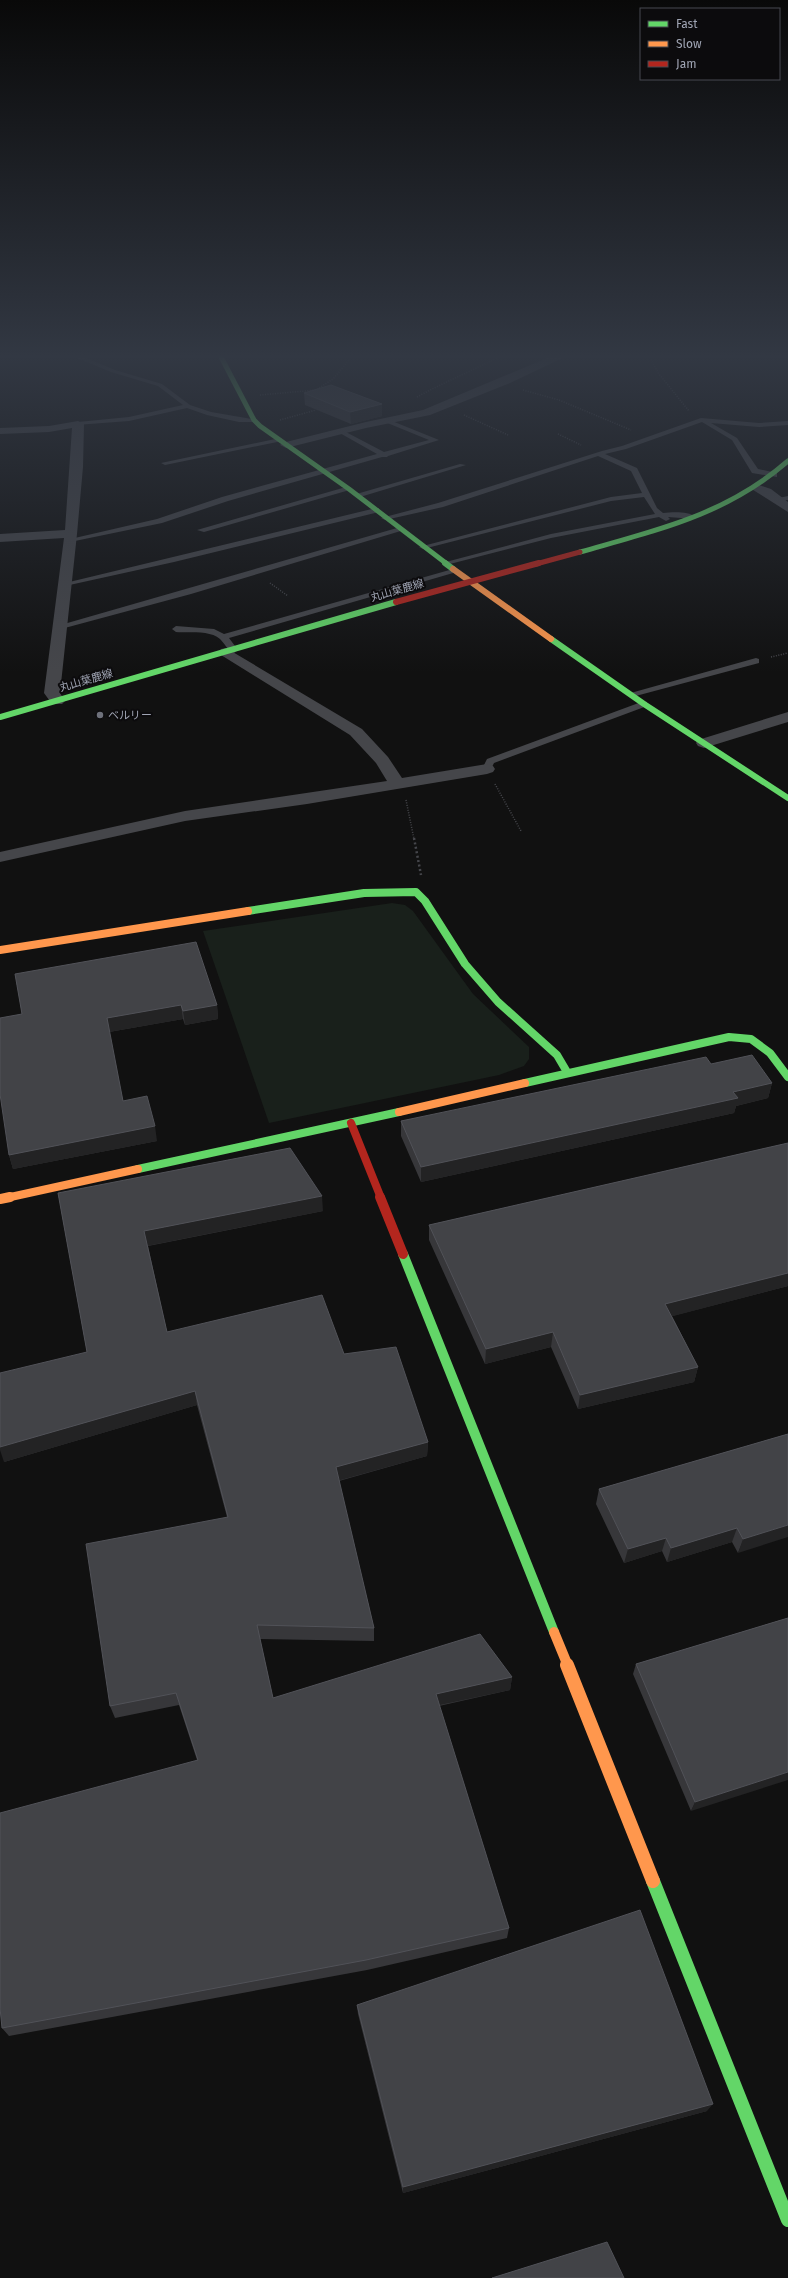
<svg xmlns="http://www.w3.org/2000/svg" width="788" height="2278" viewBox="0 0 788 2278" font-family="'Fira Sans','Noto Sans JP',sans-serif">
<style>
.green{fill:#19201b}
.lines{fill:none;stroke-linecap:round;stroke-linejoin:round}
.path-far1{stroke:#46474c;stroke-width:1.5;stroke-dasharray:1 1.5;stroke-linecap:butt}
.path{stroke:#46474c;stroke-width:2.5;stroke-dasharray:2 2.5;stroke-linecap:butt}
.lane{fill:#45464a;fill-rule:evenodd}
.street{fill:#45464a;fill-rule:evenodd}
.fast-far4{stroke:#63d668;stroke-width:5}
.fast-far3{stroke:#63d668;stroke-width:6}
.fast-far2{stroke:#63d668;stroke-width:8}
.fast-far1{stroke:#63d668;stroke-width:10}
.fast{stroke:#63d668;stroke-width:14}
.slow-far3{stroke:#ff974d;stroke-width:6}
.slow-far2{stroke:#ff974d;stroke-width:8}
.slow-far1{stroke:#ff974d;stroke-width:10}
.slow{stroke:#ff974d;stroke-width:14}
.jam-far3{stroke:#b3261e;stroke-width:5}
.jam-far2{stroke:#b3261e;stroke-width:6}
.jam-far1{stroke:#b3261e;stroke-width:8}
.jam{stroke:#b3261e;stroke-width:10}
.wall{fill:#37373a}
.shaded-wall{fill:#232324}
.building{fill:#424347;stroke:#515258}
.poi-dot{fill:#6e717b;stroke:#0c0b0d;stroke-width:1.5}
.labels{text-anchor:middle;stroke-width:4;stroke-linejoin:round;paint-order:stroke}
.far-street-label{font-size:11px;fill:#a0a5b4;stroke:#0c0b0d}
.far-poi-label{font-size:11px;fill:#a0a5b4;stroke:#0c0b0d;text-anchor:start}
</style>
<rect width="100%" height="100%" fill="#111"/>
<path class="green" d="M 392,903 L 405,905 L 413,911 L 473,994 L 529,1047 L 529,1059 L 524,1066 L 499,1075 L 269,1123 L 203,931 Z"/>
<g class="lines">
<path class="path-far1" d="M 276,353 L 353,355
M 647,353 L 659,374 L 689,411
M 523,390 L 559,400 L 631,430
M 260,395 L 316,390 L 333,379 L 355,353
M 417,397 C 446,381 477,369 506,353
M 464,415 L 508,435
M 280,420 L 316,410
M 558,434 L 581,445
M 270,583 L 288,596
M 771,657 L 788,653
M 495,784 L 521,831
M 406,800 L 414,839"/>
<path class="path" d="M 414,838 L 421,875"/>
<path class="lane" d="M 65,353 L 74,353 L 115,370 L 162,384 L 190,405 L 211,412 L 257,420 L 254,422 L 239,422 L 207,415 L 187,408 L 129,421 L 76,425 L 75,424 L 78,422 L 129,417 L 183,405 L 158,386 L 111,372 Z
M 701,418 L 759,423 L 788,421 L 788,425 L 759,427 L 711,423 L 737,438 L 758,469 L 777,473 L 777,477 L 752,473 L 732,440 L 702,422 L 626,449 L 605,454 L 637,468 L 657,508 L 663,513 C 673,512 688,511 696,517 L 695,519 L 668,517 L 670,519 L 666,521 L 659,517 L 551,538 L 446,565 L 442,563 L 551,534 L 655,514 L 644,497 L 611,501 L 423,549 L 419,547 L 611,497 L 642,493 L 631,471 L 598,456 L 443,507 L 385,520 L 381,518 L 438,503 L 602,451 L 622,446 Z
M 387,419 L 439,440 L 388,456 L 387,457 L 382,457 L 228,501 L 162,523 L 70,542 L 66,540 L 157,519 L 222,497 L 377,454 L 338,432 L 338,430 L 342,430 L 384,452 L 429,440 L 385,422 L 384,421 Z
M 280,438 L 282,439 L 282,441 L 165,465 L 161,463 Z
M 460,464 L 466,465 L 360,497 L 353,495 Z
M 346,487 L 353,489 L 204,532 L 197,530 Z
M 788,496 L 788,500 L 778,501 L 774,499 Z
M 376,508 L 379,508 L 379,512 L 174,562 L 65,586 L 61,584 Z
M 397,528 L 404,530 L 191,594 L 61,629 L 57,626 Z
M 453,569 L 460,571 L 229,638 L 238,650 L 234,653 C 228,651 225,644 220,639 C 210,630 189,633 176,632 L 172,629 L 176,626 L 214,629 L 224,634 Z
M 756,658 L 759,659 L 759,663 L 632,697 L 627,694 Z
M 644,701 L 647,702 L 647,706 L 494,763 L 490,771 L 484,771 L 482,769 L 487,759 Z"/>
<path class="street" d="M 559,353 L 573,353 L 510,383 L 430,415 L 366,428 L 286,448 L 280,445 L 282,443 L 366,422 L 423,410 Z
M 78,421 L 84,424 L 83,467 L 77,534 L 60,693 L 65,701 L 62,704 L 52,704 L 44,693 L 64,538 L 0,542 L 0,534 L 65,530 L 72,428 L 49,432 L 0,434 L 0,428 L 49,426 Z
M 756,484 L 771,489 L 788,502 L 788,512 L 750,488 Z
M 226,648 L 362,729 L 388,757 L 402,778 L 487,764 L 493,766 L 495,769 L 493,772 L 487,774 L 307,804 L 185,821 L 0,862 L 0,852 L 185,811 L 387,781 L 376,763 L 350,735 L 221,655 L 219,652 L 221,649 Z
M 788,712 L 788,722 L 704,748 L 698,746 L 696,743 L 698,740 Z"/>
<path class="fast-far4" d="M 219,353 L 254,420 L 260,426 L 349,489 L 447,564
M 580,552 C 657,530 726,515 788,461"/>
<path class="fast-far3" d="M 445,563 L 453,569
M 551,639 L 644,704 L 788,798
M 0,717 L 396,602"/>
<path class="fast-far2" d="M 248,911 L 364,893 L 416,892 L 425,901 L 465,964 L 498,1002 L 557,1055 L 567,1072
M 525,1083 L 729,1037 L 751,1039 L 770,1053 L 788,1077
M 138,1169 L 399,1112"/>
<path class="fast-far1" d="M 403,1254 L 554,1632"/>
<path class="fast" d="M 653,1881 L 788,2220"/>
<path class="slow-far3" d="M 453,569 L 551,639"/>
<path class="slow-far2" d="M 0,950 L 248,911
M 399,1112 L 525,1083
M 6,1198 L 138,1169"/>
<path class="slow-far1" d="M 0,1199 L 10,1197
M 554,1632 L 568,1666"/>
<path class="slow" d="M 567,1665 L 653,1881"/>
<path class="jam-far3" d="M 536,564 L 580,552"/>
<path class="jam-far2" d="M 396,602 L 539,563"/>
<path class="jam-far1" d="M 351,1123 L 381,1198"/>
<path class="jam" d="M 380,1197 L 403,1254"/>
</g>
<path class="wall" d="M 304,393 L 382,416 L 351,424 L 305,405 Z
M 15,974 L 217,1005 L 218,1019 L 185,1025 L 183,1019 L 109,1032 L 123,1101 L 157,1141 L 13,1169 L 9,1155 L 22,1014 Z
M 711,1064 L 772,1083 L 768,1098 L 736,1106 L 734,1113 L 421,1182 L 401,1136 L 401,1121 Z
M 788,1143 L 788,1286 L 672,1316 L 698,1367 L 694,1382 L 578,1409 L 551,1347 L 485,1364 L 429,1240 L 429,1225 Z
M 58,1193 L 323,1211 L 148,1246 L 167,1332 L 344,1354 L 428,1442 L 427,1456 L 339,1481 L 374,1628 L 374,1641 L 260,1639 L 273,1698 L 512,1677 L 510,1690 L 439,1706 L 509,1928 L 507,1938 L 367,1970 L 9,2036 L 2,2028 L 197,1760 L 179,1705 L 115,1718 L 110,1706 L 227,1517 L 197,1405 L 4,1462 L 87,1352 Z
M 788,1434 L 738,1553 L 732,1542 L 667,1562 L 662,1551 L 624,1563 L 596,1504 L 599,1489 Z
M 788,1618 L 691,1811 L 633,1674 L 636,1664 Z
M 357,2005 L 707,2111 L 403,2193 L 358,2014 Z"/>
<path class="shaded-wall" d="M 382,404 L 382,416 L 351,424 L 350,412 Z
M 181,1005 L 183,1019 L 109,1032 L 107,1018 Z
M 217,1005 L 218,1019 L 185,1025 L 183,1011 Z
M 772,1083 L 768,1098 L 736,1106 L 734,1113 L 421,1182 L 421,1167 L 733,1092 Z
M 155,1126 L 157,1141 L 13,1169 L 9,1155 Z
M 322,1196 L 323,1211 L 147,1246 L 144,1231 Z
M 788,1273 L 788,1286 L 662,1319 L 665,1304 Z
M 553,1332 L 551,1347 L 485,1364 L 486,1349 Z
M 698,1367 L 694,1382 L 578,1409 L 580,1395 Z
M 195,1391 L 197,1405 L 4,1462 L 0,1450 L 0,1447 Z
M 428,1442 L 427,1456 L 337,1481 L 336,1467 Z
M 788,1525 L 788,1537 L 738,1553 L 743,1539 Z
M 737,1528 L 732,1542 L 667,1562 L 671,1548 Z
M 666,1538 L 662,1551 L 624,1563 L 628,1549 Z
M 512,1677 L 510,1690 L 435,1706 L 436,1694 Z
M 788,1772 L 788,1780 L 691,1811 L 695,1802 Z
M 713,2104 L 707,2111 L 403,2193 L 403,2187 Z"/>
<path class="building" d="M 331,385 L 382,404 L 350,412 L 304,393 Z
M 196,942 L 217,1005 L 183,1011 L 181,1005 L 107,1018 L 123,1101 L 147,1096 L 155,1126 L 9,1155 L 0,1094 L 0,1018 L 22,1014 L 15,974 Z
M 752,1055 L 772,1083 L 733,1092 L 738,1098 L 421,1167 L 401,1121 L 706,1057 L 711,1064 Z
M 788,1143 L 788,1273 L 665,1304 L 698,1367 L 580,1395 L 553,1332 L 486,1349 L 429,1225 Z
M 290,1148 L 322,1196 L 144,1231 L 167,1332 L 322,1295 L 344,1354 L 396,1347 L 428,1442 L 336,1467 L 374,1628 L 257,1625 L 273,1698 L 480,1634 L 512,1677 L 436,1694 L 509,1928 L 366,1960 L 2,2028 L 0,2008 L 0,1813 L 198,1760 L 176,1693 L 110,1706 L 86,1544 L 228,1517 L 195,1391 L 0,1447 L 0,1373 L 87,1352 L 58,1193 Z
M 788,1434 L 788,1525 L 743,1539 L 737,1528 L 671,1548 L 666,1538 L 628,1549 L 599,1489 Z
M 788,1618 L 788,1772 L 695,1802 L 636,1664 Z
M 640,1910 L 713,2104 L 403,2187 L 357,2005 Z
M 607,2242 L 624,2278 L 492,2278 Z"/>
<linearGradient id="sky" x2="0" y2="1"><stop stop-color="#090909"/><stop offset="0.53" stop-color="#323843"/><stop offset="1" stop-color="#323843" stop-opacity="0"/></linearGradient>
<rect width="788" height="672" fill="url(#sky)"/>
<circle class="poi-dot" cx="100" cy="715" r="4"/>
<g class="labels">
<g class="far-street-label">
<text transform="translate(397 590) rotate(-16)" y="4">丸山葉鹿線</text>
<text transform="translate(86 680) rotate(-16)" y="4">丸山葉鹿線</text>
</g>
<g class="far-poi-label">
<text x="108" y="719">ベルリー</text>
</g>
</g>
<rect x="640" y="8" width="140" height="72" fill="#0c0b0d" stroke="#474950"/>
<rect x="648" y="21" width="20" height="6" fill="#63d668" stroke="#474950"/>
<text x="676" y="28" font-size="12" fill="#a0a5b4">Fast</text>
<rect x="648" y="41" width="20" height="6" fill="#ff974d" stroke="#474950"/>
<text x="676" y="48" font-size="12" fill="#a0a5b4">Slow</text>
<rect x="648" y="61" width="20" height="6" fill="#b3261e" stroke="#474950"/>
<text x="676" y="68" font-size="12" fill="#a0a5b4">Jam</text>
</svg>
